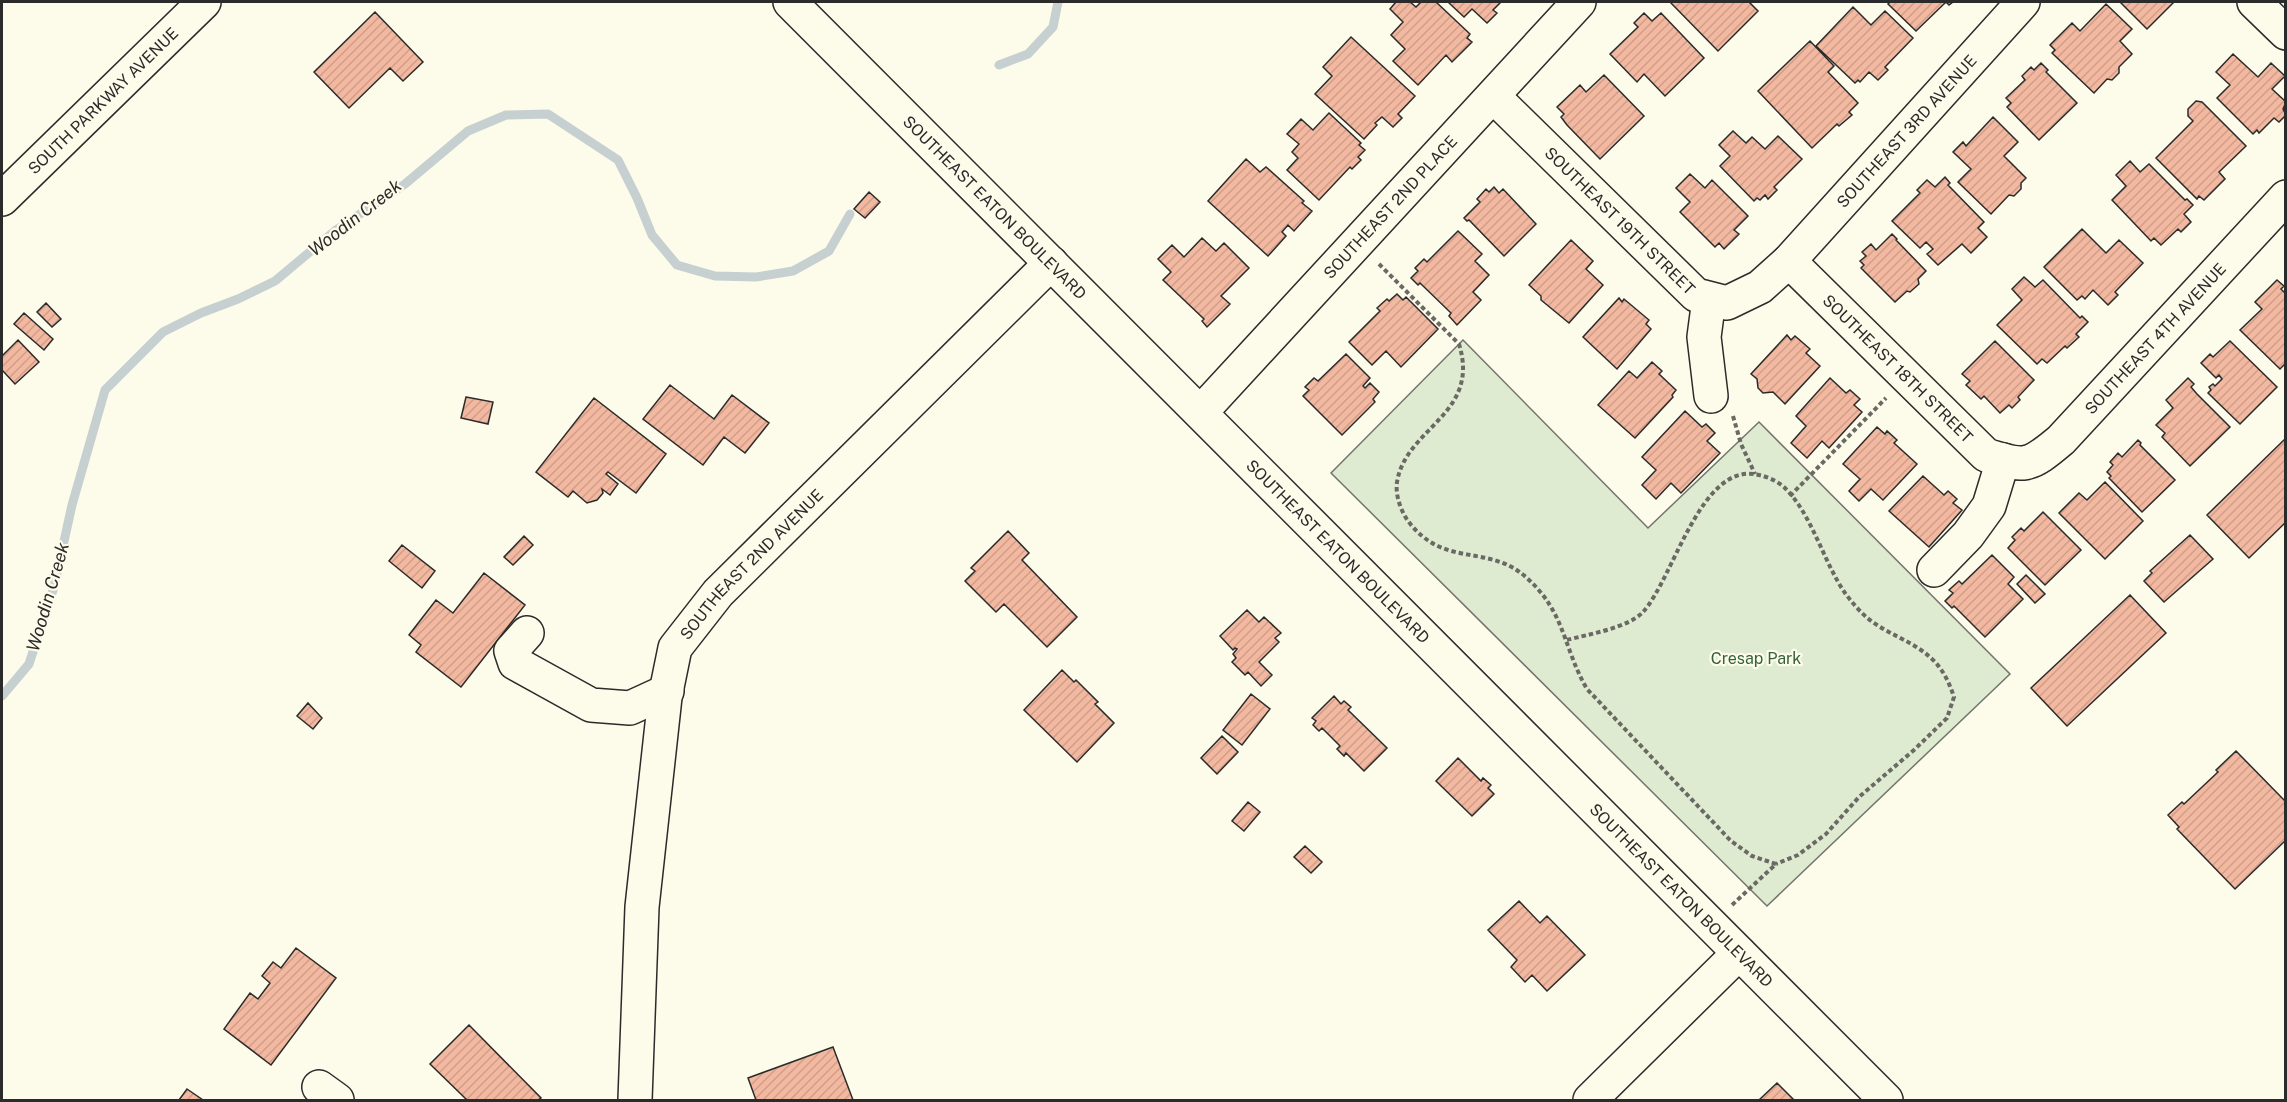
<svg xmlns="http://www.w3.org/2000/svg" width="2287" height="1102" viewBox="0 0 2287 1102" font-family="'Public Sans',sans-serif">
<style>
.park{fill:#deebd1;stroke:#74746e;stroke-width:1.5}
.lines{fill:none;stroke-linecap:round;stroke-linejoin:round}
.stream{stroke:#c7d0d0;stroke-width:9}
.building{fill:url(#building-hatch);stroke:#2b2b2b;stroke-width:1.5}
.minor-casing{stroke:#2b2b2b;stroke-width:36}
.major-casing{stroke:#2b2b2b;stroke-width:36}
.path{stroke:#6a6964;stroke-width:4;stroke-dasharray:4.5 3;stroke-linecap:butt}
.minor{stroke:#fdfbea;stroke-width:33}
.major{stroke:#fdfbea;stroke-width:33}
.labels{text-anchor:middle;stroke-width:4.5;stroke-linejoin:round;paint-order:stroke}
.street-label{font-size:16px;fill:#2b2b2b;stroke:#fdfbea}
.park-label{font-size:16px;fill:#34623c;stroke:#fdfbea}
.water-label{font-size:18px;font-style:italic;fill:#2b2b2b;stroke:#fdfbea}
</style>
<defs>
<pattern id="building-hatch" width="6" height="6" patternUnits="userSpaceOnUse" patternTransform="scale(1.5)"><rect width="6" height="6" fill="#f2b8a0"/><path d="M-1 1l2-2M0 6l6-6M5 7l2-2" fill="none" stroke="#d09e8a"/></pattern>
</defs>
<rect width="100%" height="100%" fill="#fdfbea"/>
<path class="park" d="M 1463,340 L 1648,528 L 1759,422 L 2010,674 L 1767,906 L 1331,473 Z"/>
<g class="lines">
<path class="stream" d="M 999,65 L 1028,54 L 1053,27 L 1058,2
M 2,696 L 29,664 L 54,587 L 72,505 L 105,390 L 163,332 L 201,313 L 238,299 L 275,281 L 336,230 L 405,184 L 468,131 L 506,115 L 548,114 L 618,160 L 637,198 L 652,235 L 677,265 L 715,276 L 756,277 L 793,271 L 829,251 L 850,214"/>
</g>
<path class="building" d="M 1396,2 L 1410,2 L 1416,7 L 1421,2 L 1436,2 L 1470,34 L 1467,38 L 1472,42 L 1452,62 L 1446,55 L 1418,85 L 1393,61 L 1405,49 L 1391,35 L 1403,22 L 1390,9 Z
M 1448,2 L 1501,2 L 1493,10 L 1497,13 L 1487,23 L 1472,9 L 1464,17 Z
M 1670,2 L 1749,2 L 1758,11 L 1718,51 Z
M 1890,2 L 1953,2 L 1949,5 L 1946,2 L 1916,31 L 1888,4 Z
M 2120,2 L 2174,2 L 2147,29 Z
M 2106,4 L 2132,29 L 2120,41 L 2132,54 L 2119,67 L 2119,73 L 2112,80 L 2107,79 L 2094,93 L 2052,53 L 2055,50 L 2050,45 L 2072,23 L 2080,31 Z
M 1853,7 L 1871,25 L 1885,11 L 1913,38 L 1885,67 L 1888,70 L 1878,80 L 1869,72 L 1860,82 L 1858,80 L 1855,83 L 1816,46 Z
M 375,12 L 423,62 L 403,81 L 390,68 L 349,108 L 314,72 Z
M 1644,13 L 1652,21 L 1661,13 L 1704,58 L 1665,96 L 1644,74 L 1637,82 L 1610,54 L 1638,27 L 1634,23 Z
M 1351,37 L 1415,96 L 1398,114 L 1402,118 L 1393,127 L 1382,117 L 1375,123 L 1377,125 L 1364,139 L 1315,94 L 1332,76 L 1323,67 Z
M 1810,41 L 1834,66 L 1828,72 L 1858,103 L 1849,112 L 1852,115 L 1839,126 L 1837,124 L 1812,148 L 1758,91 Z
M 2233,54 L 2258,77 L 2271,63 L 2285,76 L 2272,89 L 2286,102 L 2283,109 L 2286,115 L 2279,122 L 2274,118 L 2259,133 L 2257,130 L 2253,134 L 2217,98 L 2230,85 L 2216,72 Z
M 2041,63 L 2048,70 L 2046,72 L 2077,103 L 2039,140 L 2007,107 L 2011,103 L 2006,98 L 2025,80 L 2022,76 L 2031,67 L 2034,70 Z
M 1604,75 L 1644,116 L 1600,159 L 1567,125 L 1561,117 L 1564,114 L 1557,107 L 1580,85 L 1586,92 Z
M 2196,101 L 2202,102 L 2246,146 L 2219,172 L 2225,179 L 2204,200 L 2199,196 L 2197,199 L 2156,158 L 2193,121 L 2188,116 L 2188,109 Z
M 1329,113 L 1361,143 L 1359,145 L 1365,150 L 1358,157 L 1361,160 L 1352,169 L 1350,167 L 1319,200 L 1287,170 L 1298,158 L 1292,152 L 1299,144 L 1287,134 L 1301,119 L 1313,130 Z
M 1993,117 L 2018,142 L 2004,156 L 2026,178 L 2021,183 L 2021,189 L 2014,196 L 2009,195 L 1991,214 L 1958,182 L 1971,169 L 1953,152 L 1963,142 L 1966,146 Z
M 1733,131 L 1746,143 L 1752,137 L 1765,149 L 1778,136 L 1802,159 L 1774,187 L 1777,190 L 1768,199 L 1765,195 L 1760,200 L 1757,198 L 1754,201 L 1720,166 L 1730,156 L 1719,145 Z
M 1246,159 L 1260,172 L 1266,167 L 1304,201 L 1302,203 L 1312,211 L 1294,231 L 1288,225 L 1282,232 L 1286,236 L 1268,256 L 1208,201 Z
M 2130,161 L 2140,172 L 2149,164 L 2185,200 L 2187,199 L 2193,205 L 2184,214 L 2191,222 L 2181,232 L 2178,229 L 2161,245 L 2154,238 L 2151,241 L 2112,200 L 2126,186 L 2116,175 Z
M 1690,174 L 1705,188 L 1712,180 L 1748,216 L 1734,230 L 1739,234 L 1724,249 L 1719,243 L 1715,247 L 1680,212 L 1690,202 L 1676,188 Z
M 1945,177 L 1950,183 L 1948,185 L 1984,222 L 1978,228 L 1987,237 L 1971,253 L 1962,244 L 1938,265 L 1927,254 L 1933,249 L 1926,242 L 1920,248 L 1892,221 L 1920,193 L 1917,190 L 1927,180 L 1935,187 Z
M 1494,187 L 1499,193 L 1503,189 L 1536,224 L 1504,256 L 1469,220 L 1467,221 L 1464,218 L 1480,202 L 1477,199 L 1486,189 L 1489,192 Z
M 869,192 L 880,202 L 865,218 L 854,209 Z
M 2082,229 L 2106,253 L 2119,240 L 2143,263 L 2115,292 L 2118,295 L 2108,305 L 2093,290 L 2085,299 L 2082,296 L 2077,300 L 2044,267 Z
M 1458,231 L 1482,254 L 1475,261 L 1489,275 L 1473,292 L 1481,300 L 1457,325 L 1449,316 L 1451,313 L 1420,283 L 1418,285 L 1411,278 L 1418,271 L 1415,268 L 1424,259 L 1427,262 Z
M 1892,234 L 1897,239 L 1896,240 L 1926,271 L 1918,279 L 1919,284 L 1910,292 L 1907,291 L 1895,302 L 1861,268 L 1864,265 L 1860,261 L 1866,256 L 1862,252 L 1871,244 L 1876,250 Z
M 1202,238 L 1216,251 L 1224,243 L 1249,268 L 1221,296 L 1230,304 L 1207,327 L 1202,321 L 1204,319 L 1163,280 L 1171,272 L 1158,259 L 1172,245 L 1184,257 Z
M 1571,240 L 1593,261 L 1586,269 L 1603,285 L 1569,323 L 1541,300 L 1541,296 L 1529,285 Z
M 2024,277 L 2035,287 L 2043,280 L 2080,318 L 2082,316 L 2088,322 L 2076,334 L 2079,337 L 2067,348 L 2065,346 L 2047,363 L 2042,359 L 2037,364 L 1997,325 L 2022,300 L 2012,289 Z
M 2277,280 L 2284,286 L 2281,289 L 2286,294 L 2286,363 L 2280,369 L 2240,330 L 2262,309 L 2255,302 Z
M 1397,294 L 1403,300 L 1406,297 L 1438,329 L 1401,367 L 1386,351 L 1372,365 L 1349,342 L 1380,311 L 1377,308 L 1387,299 L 1389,301 Z
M 1619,298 L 1622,302 L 1624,299 L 1649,320 L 1646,324 L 1651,329 L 1617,369 L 1583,337 Z
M 46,303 L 61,319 L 52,327 L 37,312 Z
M 24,313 L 53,339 L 44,350 L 14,324 Z
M 1787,335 L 1791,340 L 1795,336 L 1810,349 L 1806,353 L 1820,366 L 1785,404 L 1773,392 L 1763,393 L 1758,388 L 1757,379 L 1751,374 Z
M 18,340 L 39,362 L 15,384 L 2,370 L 2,356 Z
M 1995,341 L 2034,380 L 2018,397 L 2020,400 L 2012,408 L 2009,405 L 2000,413 L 1984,396 L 1981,399 L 1966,385 L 1970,381 L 1962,374 Z
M 2230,341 L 2277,387 L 2240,424 L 2208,393 L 2211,390 L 2209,387 L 2213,384 L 2215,386 L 2222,379 L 2219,375 L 2216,378 L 2201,363 L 2210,354 L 2213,357 Z
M 1346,354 L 1370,378 L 1363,386 L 1365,388 L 1370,383 L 1379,392 L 1373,399 L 1375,402 L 1342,435 L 1303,396 L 1309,390 L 1305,387 L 1314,378 L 1318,381 Z
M 1652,362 L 1662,371 L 1659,374 L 1676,390 L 1672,395 L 1673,397 L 1635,438 L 1598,405 L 1629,371 L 1637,378 Z
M 1830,378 L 1846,393 L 1850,390 L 1860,399 L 1854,405 L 1862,412 L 1829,448 L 1822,441 L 1807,458 L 1791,443 L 1806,426 L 1796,416 Z
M 2188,378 L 2194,384 L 2191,387 L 2197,394 L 2230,427 L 2190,466 L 2162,437 L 2165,433 L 2156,425 L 2173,408 L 2166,400 Z
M 670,385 L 714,419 L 732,395 L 769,423 L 745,453 L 724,437 L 703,465 L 643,419 Z
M 466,397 L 493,402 L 488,424 L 461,418 Z
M 594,398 L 666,454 L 636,493 L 608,472 L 606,474 L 618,484 L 610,495 L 602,489 L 603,493 L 597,500 L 587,503 L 573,491 L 568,497 L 536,472 Z
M 1685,411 L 1702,427 L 1706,424 L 1715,433 L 1707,441 L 1720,453 L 1681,493 L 1671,483 L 1656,499 L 1642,485 L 1656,470 L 1642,457 Z
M 1877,427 L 1885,434 L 1887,431 L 1897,440 L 1894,443 L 1917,464 L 1883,500 L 1871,489 L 1859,501 L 1849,491 L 1860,479 L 1843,464 Z
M 2286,438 L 2286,522 L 2249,558 L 2207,515 Z
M 2138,440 L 2141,443 L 2140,445 L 2175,480 L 2142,512 L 2109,478 L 2111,476 L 2107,472 L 2113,465 L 2110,462 L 2118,453 L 2122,457 Z
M 1923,476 L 1944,495 L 1948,491 L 1957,499 L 1953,503 L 1962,510 L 1929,547 L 1889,511 Z
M 2105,482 L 2143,521 L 2105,559 L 2059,513 L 2079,493 L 2087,500 Z
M 2043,512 L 2081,550 L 2045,585 L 2008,548 L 2015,540 L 2012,537 L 2021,528 L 2024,531 Z
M 1008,531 L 1029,553 L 1022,560 L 1077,617 L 1047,647 L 1004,604 L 996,612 L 965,581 L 975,571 L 971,568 Z
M 2190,535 L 2213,559 L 2164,602 L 2144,581 L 2152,573 L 2150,571 Z
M 524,536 L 533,545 L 513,565 L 504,557 Z
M 402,545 L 435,571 L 422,588 L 389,561 Z
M 1992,555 L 2014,577 L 2008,584 L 2023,599 L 1985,637 L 1954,606 L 1952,608 L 1945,601 L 1953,593 L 1949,590 L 1959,581 L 1962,584 Z
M 484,573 L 525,605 L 461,687 L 416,652 L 421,645 L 409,635 L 436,600 L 453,613 Z
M 2026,575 L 2045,594 L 2035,603 L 2017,584 Z
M 2130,595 L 2166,633 L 2067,726 L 2031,688 Z
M 1247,610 L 1259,622 L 1264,617 L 1281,633 L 1275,638 L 1279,642 L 1259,662 L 1272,675 L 1261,686 L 1248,672 L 1245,675 L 1232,662 L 1236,658 L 1233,654 L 1237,649 L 1235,648 L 1233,650 L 1220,636 Z
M 1062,670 L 1074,682 L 1076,680 L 1098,702 L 1095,704 L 1114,723 L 1077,762 L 1024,710 Z
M 1251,694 L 1270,709 L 1242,745 L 1223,730 Z
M 1334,696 L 1341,704 L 1344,701 L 1351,707 L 1348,710 L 1387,748 L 1364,771 L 1346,753 L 1344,756 L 1337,749 L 1340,746 L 1322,728 L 1319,731 L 1313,725 L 1316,721 L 1312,718 Z
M 308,703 L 322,718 L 313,729 L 297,716 Z
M 1222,736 L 1238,752 L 1217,774 L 1201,758 Z
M 2236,751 L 2286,802 L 2286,840 L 2235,889 L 2177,829 L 2179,827 L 2168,815 L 2182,802 L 2184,804 L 2218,772 L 2216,770 Z
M 1458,758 L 1481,781 L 1483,778 L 1491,785 L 1488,788 L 1494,794 L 1472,816 L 1436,781 Z
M 1248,802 L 1260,812 L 1244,831 L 1232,821 Z
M 1305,846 L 1322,862 L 1311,873 L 1294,857 Z
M 1519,901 L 1540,923 L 1547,916 L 1585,955 L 1547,991 L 1532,975 L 1525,982 L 1511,967 L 1517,960 L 1488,930 Z
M 296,948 L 336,978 L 271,1065 L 224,1029 L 250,993 L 258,999 L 270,983 L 262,976 L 273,962 L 281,968 Z
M 469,1025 L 541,1098 L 538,1100 L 467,1100 L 430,1064 Z
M 833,1047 L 853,1100 L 756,1100 L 748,1078 Z
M 1777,1083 L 1794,1100 L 1759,1100 Z
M 187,1089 L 203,1100 L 179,1100 Z"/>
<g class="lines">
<defs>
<g id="minor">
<path d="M 2254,2 L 2286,33"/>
<path id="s1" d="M 1493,96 L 1696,295 L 1727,303 L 1760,287 L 1789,261 L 2023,2"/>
<path id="s2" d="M 2,199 L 204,2"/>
<path id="s3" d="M 1789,261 L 1986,455 C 2025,468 2029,467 2061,440 L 2286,197"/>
<path d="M 1709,299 L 1704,337 L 1711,396"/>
<path id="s4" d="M 1201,412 L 1579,2"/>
<path d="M 1934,570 L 1968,535 L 1989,506 L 2003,460"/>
<path d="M 527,633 L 511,651 L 515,663 L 591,705 L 630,708 L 667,691"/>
<path d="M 319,1087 L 337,1100"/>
<path id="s5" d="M 635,1100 L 642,907 L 665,697 L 675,648 L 718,593 L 1051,263"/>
<path d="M 1590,1100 L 1739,953"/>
</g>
<g id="major">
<path id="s6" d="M 790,2 L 1886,1100"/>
</g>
</defs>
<use href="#minor" class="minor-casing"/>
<use href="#major" class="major-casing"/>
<path class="path" d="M 1379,264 L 1459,344 C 1481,415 1406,427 1397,482 C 1395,495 1401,511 1408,521 C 1445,570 1489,542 1528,579 C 1566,614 1563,648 1587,689 L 1731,841 L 1752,856 L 1776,864 L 1732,905
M 1733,416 L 1741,444 L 1755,474
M 1790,496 L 1886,398
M 1567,640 C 1589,634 1628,628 1643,612 C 1674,578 1701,460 1759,475 C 1768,477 1777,481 1784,487 C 1812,514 1823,561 1845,593 C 1854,605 1864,617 1877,625 C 1894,636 1916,644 1931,658 C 1943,669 1949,682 1954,697 L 1947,718 L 1914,750 L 1859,797 L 1826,834 L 1798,855 L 1776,864"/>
<use href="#minor" class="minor"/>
<use href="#major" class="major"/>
</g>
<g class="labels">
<g class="street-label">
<text dy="6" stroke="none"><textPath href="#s2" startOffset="141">SOUTH PARKWAY AVENUE</textPath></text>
<text dy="6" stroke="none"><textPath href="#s1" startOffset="567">SOUTHEAST 3RD AVENUE</textPath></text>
<text dy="6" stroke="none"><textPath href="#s6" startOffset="290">SOUTHEAST EATON BOULEVARD</textPath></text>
<text dy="6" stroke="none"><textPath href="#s4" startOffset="279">SOUTHEAST 2ND PLACE</textPath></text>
<text dy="6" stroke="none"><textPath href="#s1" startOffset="178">SOUTHEAST 19TH STREET</textPath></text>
<text dy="6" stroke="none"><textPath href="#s3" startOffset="498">SOUTHEAST 4TH AVENUE</textPath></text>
<text dy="6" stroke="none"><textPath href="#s3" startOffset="153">SOUTHEAST 18TH STREET</textPath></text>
<text dy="6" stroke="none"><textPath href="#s6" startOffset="776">SOUTHEAST EATON BOULEVARD</textPath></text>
<text dy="6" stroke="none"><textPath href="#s5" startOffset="568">SOUTHEAST 2ND AVENUE</textPath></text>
<text dy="6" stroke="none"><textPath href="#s6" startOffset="1262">SOUTHEAST EATON BOULEVARD</textPath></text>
</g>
<g class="park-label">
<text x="1756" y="664">Cresap Park</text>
</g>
<g class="water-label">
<text transform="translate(355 218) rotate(-38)" y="6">Woodin Creek</text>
<text transform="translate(48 597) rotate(-74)" y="6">Woodin Creek</text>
</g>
</g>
<rect width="2287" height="1102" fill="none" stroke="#2b2b2b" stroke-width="6"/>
</svg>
